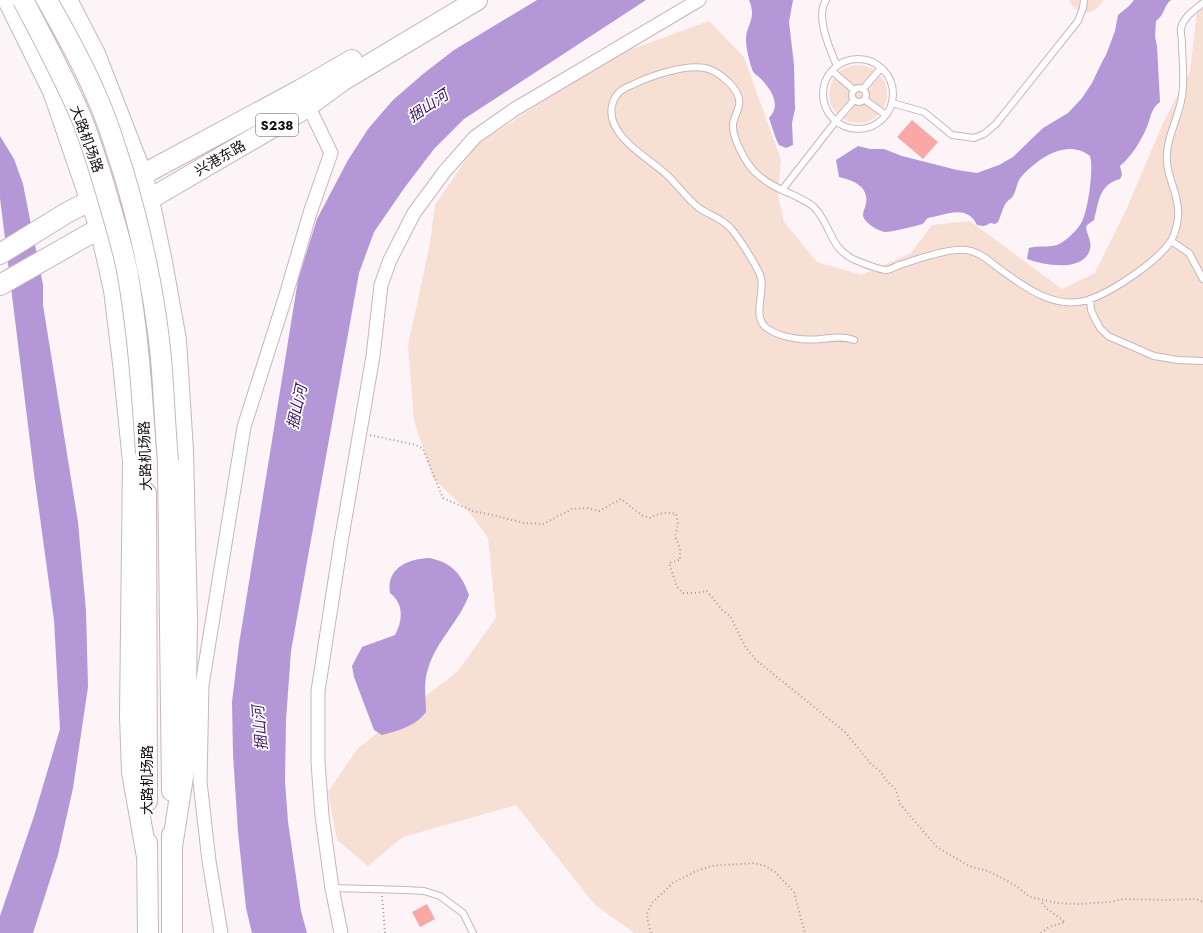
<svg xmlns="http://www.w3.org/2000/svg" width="1203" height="933" viewBox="0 0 1203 933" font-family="Jost,'Noto Sans SC',sans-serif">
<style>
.green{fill:#f8dfd3}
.water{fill:#b497d7}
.building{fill:#f9a8a6}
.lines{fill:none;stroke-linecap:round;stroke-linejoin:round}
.service-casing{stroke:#c9b5bc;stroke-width:8}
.minor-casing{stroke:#c9b5bc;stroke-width:15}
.primary-casing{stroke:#c9b5bc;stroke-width:22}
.path{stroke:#a49da0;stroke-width:2;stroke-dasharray:1 3;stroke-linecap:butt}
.service{stroke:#fff;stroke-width:6}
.minor{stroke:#fff;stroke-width:13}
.primary{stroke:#fff;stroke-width:20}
.primary-bridge-casing{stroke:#c9b5bc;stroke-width:22;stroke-linecap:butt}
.primary-bridge{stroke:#fff;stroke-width:20}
.labels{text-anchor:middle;stroke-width:3.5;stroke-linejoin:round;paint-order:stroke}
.shield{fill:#fff;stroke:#5a5657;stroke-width:1}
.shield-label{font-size:13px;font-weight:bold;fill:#130d0f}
.street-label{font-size:14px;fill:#130d0f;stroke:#fff}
.water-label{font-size:15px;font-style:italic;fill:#3e1560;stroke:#fff}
</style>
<rect width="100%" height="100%" fill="#fcf4f7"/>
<path class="green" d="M 1069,0 L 1103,0 C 1096,17 1075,16 1069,0 Z
M 1203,6 L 1203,933 L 634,933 L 594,904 L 516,805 L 403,837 L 368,866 L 337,840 L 328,792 L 358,748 L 458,671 L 496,618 L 488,538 L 471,514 L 433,478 L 414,421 L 408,346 L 430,243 L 435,205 L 475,146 L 548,98 L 621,53 L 709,21 L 744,57 L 781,160 L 778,195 L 784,222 L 817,262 L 862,275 L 911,253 L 932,225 L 970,221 L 1062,289 L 1095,273 L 1126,210 L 1163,123 L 1190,72 L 1197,11 Z
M829 94a29 29 0 1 1 58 0a29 29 0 1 1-58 0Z"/>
<path class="water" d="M 537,0 L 646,0 L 464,119 L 434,149 L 405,187 L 374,232 L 359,273 L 291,651 L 286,720 L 285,781 L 288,822 L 301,911 L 307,933 L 252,933 L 246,908 L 238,832 L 233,754 L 232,702 L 239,644 L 298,280 L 317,219 L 348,160 L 368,129 L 393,100 L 423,74 L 454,50 Z
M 749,0 L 793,0 L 789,22 L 794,65 L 795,109 L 792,123 L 793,145 L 786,148 L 779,145 L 776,139 L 769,118 C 782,105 771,89 760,78 C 757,75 753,73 752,69 C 749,60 746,48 746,39 C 747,22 757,19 749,0 Z
M 1134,0 L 1171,0 C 1163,6 1166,13 1156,21 L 1155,36 L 1157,46 L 1160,102 C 1151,108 1151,117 1147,127 C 1141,141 1131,157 1120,166 L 1122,175 L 1120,179 C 1098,185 1099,203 1094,220 L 1087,225 L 1086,228 C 1087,234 1092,242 1090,249 C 1084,273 1043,265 1027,259 L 1029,248 C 1038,245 1048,248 1057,245 C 1065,242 1075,232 1080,225 C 1088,215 1094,167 1090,156 C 1066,138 1038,159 1022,176 C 1016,182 1017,190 1013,196 C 1011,199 1008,200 1006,203 C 1002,209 1001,216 998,222 L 995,224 L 990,223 C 985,227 982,226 977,225 C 969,207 952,212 937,216 C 935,217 930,217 928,218 C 925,220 925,223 922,224 C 912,227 896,231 886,232 C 879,232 863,222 863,215 C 863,211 866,206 866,203 C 869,186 852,180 839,177 L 836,160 L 858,146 L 870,149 L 884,149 L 902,156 L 957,170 L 977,173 L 999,165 L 1013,157 L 1043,128 L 1068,113 L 1082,98 L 1092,83 L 1103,60 L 1106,55 L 1115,31 L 1118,15 L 1129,6 Z
M 0,136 L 14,159 L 23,184 L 43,285 L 43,305 L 78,522 L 86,611 L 88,687 L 73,788 L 58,855 L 33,933 L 0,933 L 0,916 L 34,816 L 60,729 L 54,620 L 34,474 L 0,198 Z
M 429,558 C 451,562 462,574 469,595 C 459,622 436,641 428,669 C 423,683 426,698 426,712 C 416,726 397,731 382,735 L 374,730 L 354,677 L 352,666 L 362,647 L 395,635 C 403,620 404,604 390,593 C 386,568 408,559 429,558 Z"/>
<path class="building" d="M 912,120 L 938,142 L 923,159 L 897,137 Z
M 427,904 L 435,919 L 420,927 L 412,912 Z"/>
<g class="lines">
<defs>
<path id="service" d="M 826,0 C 815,16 830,50 837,66
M823 94a35 35 0 1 1 70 0a35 35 0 1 1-70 0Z
M 832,71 L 854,90
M852 95a7 7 0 1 1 14 0a7 7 0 1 1-14 0Z
M 863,89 L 881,68
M 865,100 L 886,115
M 892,103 L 924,112 L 952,135 L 974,138 L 984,134 L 996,124 L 1078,21 L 1083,8 L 1084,0
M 782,190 L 836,121 L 854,100
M 1171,241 L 1189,253 L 1203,279
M 1090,299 L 1091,310 L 1095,319 L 1100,328 L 1108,336 L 1154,356 L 1178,360 L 1203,361
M 854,340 C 843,336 832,338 821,339 C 804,341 782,338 768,329 C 751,318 765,293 761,278 C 758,267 740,240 733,231 C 724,219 711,216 699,208 C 687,199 677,184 666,174 C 647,157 602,133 613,102 C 616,93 623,88 632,85 C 650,76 685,64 705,68 C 719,71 742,90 739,105 C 738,111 734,118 733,124 C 732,138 746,164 756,173 C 765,182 779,189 791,194 C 799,198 807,201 814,207 C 832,226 829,248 855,260 C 863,263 879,270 887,270 C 892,269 896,266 900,265 C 917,259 949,248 966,250 C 981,252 990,262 1001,270 C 1026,288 1055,310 1088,300 C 1112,292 1157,262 1171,241 C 1176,232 1179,219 1178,209 C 1177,192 1168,178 1167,162 C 1165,139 1179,118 1182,96 C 1185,78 1182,60 1182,42 C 1182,37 1180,32 1181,28 C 1184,16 1195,10 1203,3
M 332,888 L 406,890 L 424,891 L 440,896 L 463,913 L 473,933"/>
<path id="minor" d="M 221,933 L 209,861 L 200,782 L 202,685 L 244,427 L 286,295 L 310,213 L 331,153 L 305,99
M 341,933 L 332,888 L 322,816 L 318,762 L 318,691 L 341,542 L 373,356 L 381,285 L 390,260 L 414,213 L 445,171 L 475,137 L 515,109 L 699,0"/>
<path id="primary" d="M 8,0 L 53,91 L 100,228 L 114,290 L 123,363 L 133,462 L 130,716 L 132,772 L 147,857
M 67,0 L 95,54 L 142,175 L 149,200 L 162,262 L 176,340 L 183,451 L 187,618 L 185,764 L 172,847
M 0,254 L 68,212 L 142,175 L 300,90 L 352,60
M 0,285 L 100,228 L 304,109 L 342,81 L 477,0
M 168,461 L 172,791
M 146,493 L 147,801
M 147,843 L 148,933
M 172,933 L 172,835"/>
</defs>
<use href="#service" class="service-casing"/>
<use href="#minor" class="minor-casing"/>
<use href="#primary" class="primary-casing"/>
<path class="path" d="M 370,435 L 416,445 L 423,449 L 443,498 L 473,511 L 492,515 L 524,523 L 543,524 L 572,509 L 587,508 L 599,511 L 621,499 L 643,516 L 650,518 C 658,513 667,512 676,514 L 678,524 L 675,536 L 680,549 L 680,560 L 669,563 L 677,587 L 683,593 L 696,593 L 707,591 L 722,610 L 730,616 L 746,648 L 756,660 L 845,732 L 871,764 L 880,771 L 887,781 L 896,790 L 900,804 L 937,847 L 969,866 L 988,871 L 1002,878 L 1016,886 L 1030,897 L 1057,903 L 1078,904 L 1110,902 L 1124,899 L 1167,900 L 1196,899 L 1203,902
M 382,896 L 385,933
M 651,933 L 648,923 L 647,914 L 652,903 L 673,883 L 696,871 L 711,866 L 754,863 L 765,866 L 775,872 L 794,892 L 805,933
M 1041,933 L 1049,927 L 1065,922 L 1046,908 L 1041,901"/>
<use href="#service" class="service"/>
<use href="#minor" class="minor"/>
<use href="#primary" class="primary"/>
<defs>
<path id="primary-bridge" d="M 23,0 C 43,38 64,77 81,117 C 90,139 97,162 104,185 C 112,213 121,241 127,270 C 138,331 142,392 146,453
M 47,0 C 65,33 84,65 98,100 C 109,124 116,150 124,174 C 142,235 155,296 161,358 C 164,393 165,427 168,461"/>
</defs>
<use href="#primary-bridge" class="primary-bridge-casing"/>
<use href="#primary-bridge" class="primary-bridge"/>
</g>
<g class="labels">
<rect class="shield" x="256" y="114" width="42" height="22" rx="3"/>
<g class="shield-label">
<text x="277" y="130">S238</text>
</g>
<g class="street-label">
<text transform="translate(87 139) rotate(70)" y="5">大路机场路</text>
<text transform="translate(220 158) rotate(-30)" y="5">兴港东路</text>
<text transform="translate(145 456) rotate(-92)" y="5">大路机场路</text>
<text transform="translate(147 780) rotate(-90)" y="5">大路机场路</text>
</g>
<g class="water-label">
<text transform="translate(428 106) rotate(-34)" y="5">捆山河</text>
<text transform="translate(297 407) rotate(-78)" y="5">捆山河</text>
<text transform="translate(260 728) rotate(-95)" y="5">捆山河</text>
</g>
</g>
</svg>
